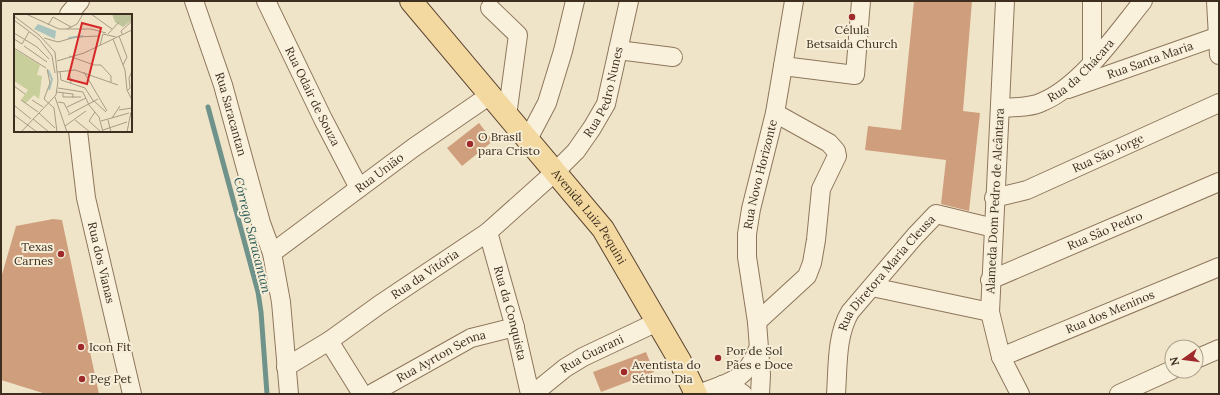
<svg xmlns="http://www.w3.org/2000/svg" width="1220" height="395" viewBox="0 0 1220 395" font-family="Lora,serif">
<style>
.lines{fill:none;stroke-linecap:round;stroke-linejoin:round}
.stream{stroke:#6f938a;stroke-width:5}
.building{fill:#cf9f7d}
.minor-casing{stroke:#8d765c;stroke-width:20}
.major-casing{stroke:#5b4430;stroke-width:24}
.minor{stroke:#faf1dc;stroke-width:18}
.major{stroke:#f3d9a0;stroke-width:22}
.poi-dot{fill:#9e2a2b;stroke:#f7eed8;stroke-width:1.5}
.labels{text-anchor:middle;stroke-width:4;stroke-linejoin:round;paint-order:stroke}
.poi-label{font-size:12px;fill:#3d2e20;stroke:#f7eed8;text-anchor:start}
.street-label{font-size:12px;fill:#3d2e20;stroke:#f7eed8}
.water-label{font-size:13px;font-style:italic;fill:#2f5d5a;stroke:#f7eed8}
.inset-river{fill:none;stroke:#a9c4bc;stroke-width:2}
.inset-road{fill:none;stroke:#a89b85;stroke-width:1}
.view{fill:#d62828;fill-opacity:0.15;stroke:#d62828;stroke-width:2}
.inset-edge{fill:none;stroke:#3d2e20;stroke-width:2}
</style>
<rect width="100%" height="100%" fill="#f0e4c8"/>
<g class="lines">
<path class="stream" d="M 208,107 L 258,292 L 261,312 L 267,394"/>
</g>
<path class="building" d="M 914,1 L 972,1 L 963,111 L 980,113 L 969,211 L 941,204 L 946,160 L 865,150 L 868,126 L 901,130 Z
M 479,123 L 493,141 L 462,166 L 447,148 Z
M 53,219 L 62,220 L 99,394 L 46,394 L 1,380 L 1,278 L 16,226 Z
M 646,352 L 654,372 L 601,392 L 593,372 Z"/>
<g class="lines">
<defs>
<g id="minor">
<path id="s1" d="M 194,1 L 223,85 L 261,223 L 272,253 L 281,302 L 289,394"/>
<path id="s2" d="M 266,1 L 323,119 L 359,188"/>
<path d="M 1005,1 L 990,312 L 1001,357 L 1020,394"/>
<path d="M 1216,1 L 1219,55"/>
<path d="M 490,8 L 518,35 L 507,116"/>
<path d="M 69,14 L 80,1"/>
<path d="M 618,50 L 673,57"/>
<path d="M 1092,64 L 1092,1"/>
<path d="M 783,66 L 855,75 L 861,1"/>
<path id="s3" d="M 1068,89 L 1219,36"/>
<path id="s4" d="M 1000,108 C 1013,107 1030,108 1042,102 C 1081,86 1117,33 1143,1"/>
<path id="s5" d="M 78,131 L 86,198 L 132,394"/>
<path d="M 528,139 L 547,103 L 563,51 L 575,1"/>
<path id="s6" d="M 994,198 L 1027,190 L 1219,103"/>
<path id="s7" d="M 488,232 L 514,324 L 530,394"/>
<path id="s8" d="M 272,253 L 413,148 L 490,95"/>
<path id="s9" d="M 990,280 L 1219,182"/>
<path d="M 872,287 L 990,312"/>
<path d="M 757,322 L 807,276 L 812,263 L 816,240 L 821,189 L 837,156 L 836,151 L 829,143 L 775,113"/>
<path d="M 329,341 L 362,394"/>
<path id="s10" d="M 1001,357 L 1219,267"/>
<path d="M 1196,359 L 1219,349"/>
<path id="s11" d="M 286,367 L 329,341 L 379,305 L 488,232 L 555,172 L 576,151 L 592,128 L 606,104 L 629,1"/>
<path d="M 722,385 L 734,388 L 743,394"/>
<path id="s12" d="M 371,394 L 471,338 L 515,327"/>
<path id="s13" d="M 533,394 L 565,368 L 583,357 L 657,322"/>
<path d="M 698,394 C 728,383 746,381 758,349"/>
<path id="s14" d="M 760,394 L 761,375 L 757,322 L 747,257 L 747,234 L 751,209 L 775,113 L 794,1"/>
<path id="s15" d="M 836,394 C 838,367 836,336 850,312 L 915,236 L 936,214 L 994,228"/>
<path d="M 1119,394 L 1172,370"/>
</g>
<g id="major">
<path id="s16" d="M 411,1 L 603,229 L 680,361 L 696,394"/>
</g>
</defs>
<use href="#minor" class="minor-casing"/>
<use href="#major" class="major-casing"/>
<use href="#minor" class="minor"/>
<use href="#major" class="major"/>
</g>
<g class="poi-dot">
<circle cx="852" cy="17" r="4"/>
<circle cx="470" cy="144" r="4"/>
<circle cx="61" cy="254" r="4"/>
<circle cx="81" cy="347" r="4"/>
<circle cx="718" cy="358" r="4"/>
<circle cx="624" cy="372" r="4"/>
<circle cx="82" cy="379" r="4"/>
</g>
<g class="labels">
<g class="poi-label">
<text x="852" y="34" text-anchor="middle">Célula<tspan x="852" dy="14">Betsaida Church</tspan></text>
<text x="478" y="141">O Brasil<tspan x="478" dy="14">para Cristo</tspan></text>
<text x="53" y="251" text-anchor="end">Texas<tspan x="53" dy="14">Carnes</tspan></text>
<text x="89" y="351">Icon Fit</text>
<text x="726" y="355">Por de Sol<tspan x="726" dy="14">Pães e Doce</tspan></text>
<text x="632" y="369">Aventista do<tspan x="632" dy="14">Sétimo Dia</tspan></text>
<text x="90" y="383">Peg Pet</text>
</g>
<g class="street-label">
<text dy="4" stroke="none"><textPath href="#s3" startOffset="87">Rua Santa Maria</textPath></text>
<text dy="4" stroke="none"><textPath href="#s4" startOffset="93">Rua da Chácara</textPath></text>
<text dy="4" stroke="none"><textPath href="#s11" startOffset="429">Rua Pedro Nunes</textPath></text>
<text dy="4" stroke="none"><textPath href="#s2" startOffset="106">Rua Odair de Souza</textPath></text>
<text dy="4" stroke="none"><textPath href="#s1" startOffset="119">Rua Saracantan</textPath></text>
<text dy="4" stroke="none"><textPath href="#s6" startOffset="123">Rua São Jorge</textPath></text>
<text dy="4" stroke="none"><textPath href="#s8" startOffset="134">Rua União</textPath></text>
<text dy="4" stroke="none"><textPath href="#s14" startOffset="222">Rua Novo Horizonte</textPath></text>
<text transform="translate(995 201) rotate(-87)" y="4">Alameda Dom Pedro de Alcântara</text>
<text dy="4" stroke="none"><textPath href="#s16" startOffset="280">Avenida Luiz Pequini</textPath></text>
<text dy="4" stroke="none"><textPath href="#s9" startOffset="125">Rua São Pedro</textPath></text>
<text dy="4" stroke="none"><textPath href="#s5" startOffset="134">Rua dos Vianas</textPath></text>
<text dy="4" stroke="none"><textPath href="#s11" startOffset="167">Rua da Vitória</textPath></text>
<text dy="4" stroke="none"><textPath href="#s15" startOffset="137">Rua Diretora Maria Cleusa</textPath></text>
<text dy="4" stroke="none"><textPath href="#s10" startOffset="118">Rua dos Meninos</textPath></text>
<text dy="4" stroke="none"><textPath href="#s7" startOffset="84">Rua da Conquista</textPath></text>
<text dy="4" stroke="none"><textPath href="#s13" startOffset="72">Rua Guarani</textPath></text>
<text dy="4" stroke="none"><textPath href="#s12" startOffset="80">Rua Ayrton Senna</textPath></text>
</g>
<g class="water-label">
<text transform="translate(253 235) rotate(76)" y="5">Córrego Saracantan</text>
</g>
</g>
<g transform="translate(14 14)">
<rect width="118" height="118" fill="#f0e4c8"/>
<path d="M 0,35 L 26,51 L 23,61 L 28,62 L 25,85 L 20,81 L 12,89 L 7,86 L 14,76 L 0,67 Z" fill="#c9cf9b"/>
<path d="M 98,0 L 118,0 L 118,6 L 109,13 L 101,8 Z" fill="#bfc49a"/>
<path d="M 24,10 L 42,17 L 41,25 L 20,15 Z" fill="#a9c4bc"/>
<path class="inset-river" d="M 54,24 L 69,22M 34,56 L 38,65 L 35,76"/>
<path class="inset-road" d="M 12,0 L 45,15 L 77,15 L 92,19M 77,0 L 98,15M 0,2 L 25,21 L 41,38 L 44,67 L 42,81 L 7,118M 0,6 L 25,25 L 38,42M 34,11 L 39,3 L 57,13M 53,15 L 63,10 L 69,0M 0,19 L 23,33 L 35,45M 94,20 L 105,8M 108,20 L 107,17 L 117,8M 105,22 L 113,43 L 109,51M 30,24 L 44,28 L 62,23 L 86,22M 0,25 L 8,30 L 15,18M 99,25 L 111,56 L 113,76 L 118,86M 86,31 L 89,20 L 102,23M 10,32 L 33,48M 0,34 L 32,54M 38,42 L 41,59M 55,42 L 80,51 L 87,51 L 97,62 L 97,68M 43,47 L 70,39 L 118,16M 33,55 L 36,69 L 30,85 L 40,94 L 43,118M 55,57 L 57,69M 43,58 L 61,56 L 104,71M 46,58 L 47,66 L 71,74 L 80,88M 70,58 L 93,97M 0,72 L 11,80M 44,74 L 69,78 L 75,91 L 85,103 L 89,118M 113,77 L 116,74 L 115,64 L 118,57M 43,78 L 59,80 L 59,84M 49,79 L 49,83 L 67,83M 41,83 L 53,118M 7,86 L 24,98M 18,86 L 29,93M 80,87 L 92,98M 44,88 L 50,89 L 55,99M 1,92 L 17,105M 53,93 L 72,84M 105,96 L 118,94M 81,98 L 75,107 L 87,118M 25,99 L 41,114M 0,101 L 23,118M 54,101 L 84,85M 98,104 L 106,92M 19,105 L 35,118M 61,106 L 76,118M 94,106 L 97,118M 87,107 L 115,99M 51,112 L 72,97M 89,116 L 113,108M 113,118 L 117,98"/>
<path class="view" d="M 68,9 L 87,14 L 73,70 L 54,65 Z"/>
<rect width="118" height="118" class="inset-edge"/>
</g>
<rect width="1220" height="395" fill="none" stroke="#3d2e20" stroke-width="4"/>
<g transform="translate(1184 359) rotate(256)"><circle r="19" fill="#f7eed8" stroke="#ada18e"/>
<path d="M0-3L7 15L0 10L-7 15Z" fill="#9e2a2b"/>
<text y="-6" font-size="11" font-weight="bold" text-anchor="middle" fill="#3d2e20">N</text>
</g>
</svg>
